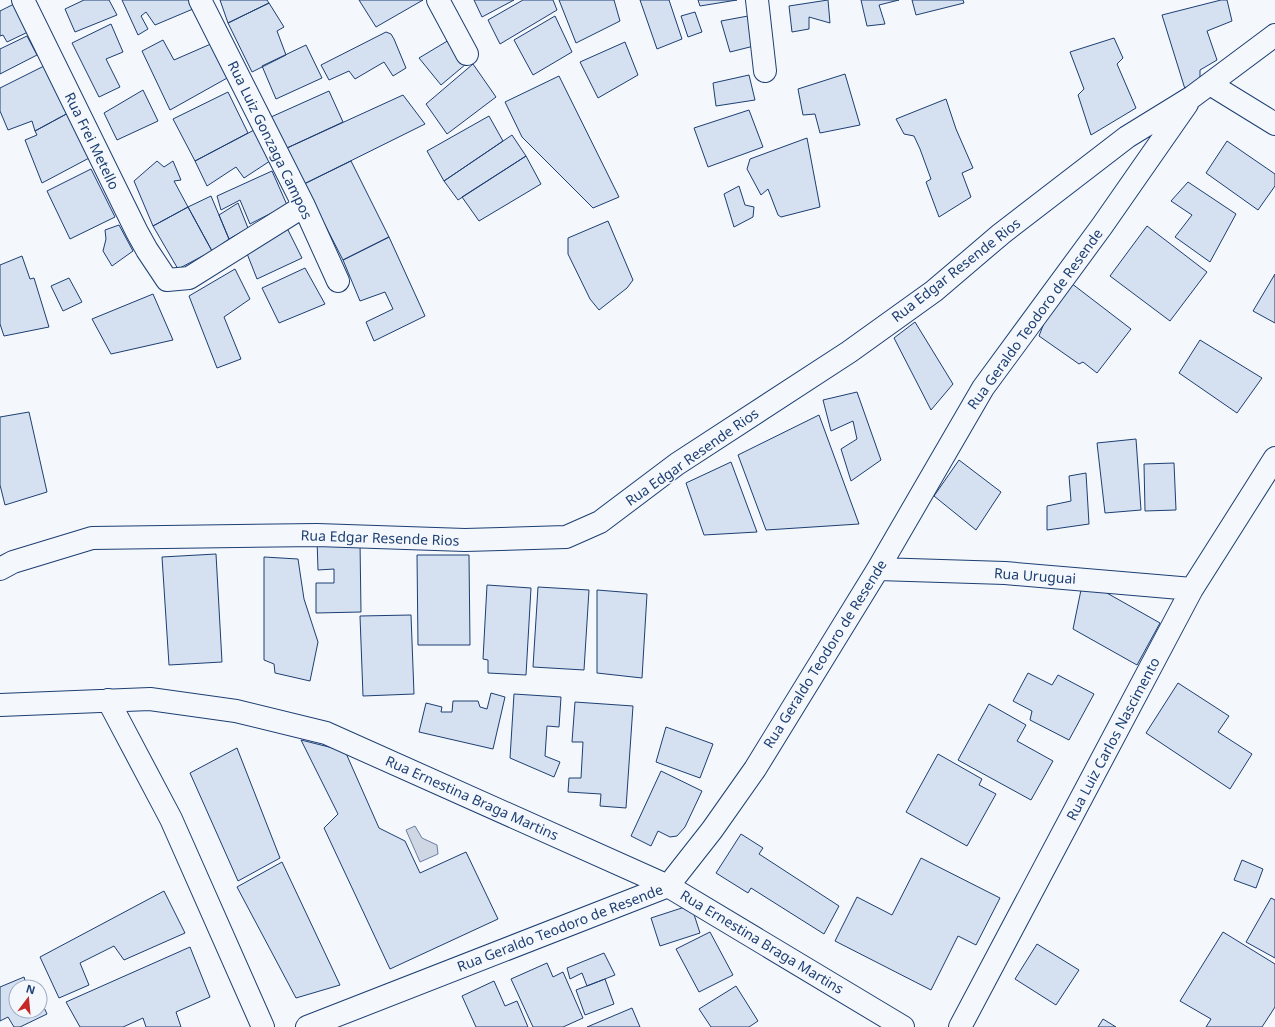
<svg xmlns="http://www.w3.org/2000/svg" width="1275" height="1027" viewBox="0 0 1275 1027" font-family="'Noto Sans',sans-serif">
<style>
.water{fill:#cfd7e4;stroke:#687fa3}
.building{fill:#d5e0f0;stroke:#1d3f73}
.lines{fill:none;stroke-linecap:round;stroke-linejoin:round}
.minor-casing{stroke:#1d3f73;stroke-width:24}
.minor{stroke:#f4f7fb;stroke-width:22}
.labels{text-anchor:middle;stroke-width:3;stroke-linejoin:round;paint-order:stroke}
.street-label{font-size:14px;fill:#1d3f73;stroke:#f4f7fb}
</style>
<rect width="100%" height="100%" fill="#f4f7fb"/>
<path class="water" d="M 415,826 L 422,838 L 437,845 L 438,854 L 420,862 L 406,830 Z"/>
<path class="building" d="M 84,0 L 109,0 L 117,15 L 75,32 L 65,9 Z
M 122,0 L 189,0 L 193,9 L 155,25 L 146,12 L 141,16 L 148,29 L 138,35 Z
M 220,0 L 267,0 L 269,3 L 228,23 Z
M 359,0 L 423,0 L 376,27 Z
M 474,0 L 514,0 L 482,17 Z
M 523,0 L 553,0 L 557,10 L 500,44 L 488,20 Z
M 559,0 L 614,0 L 620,21 L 576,43 Z
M 640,0 L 669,0 L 682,39 L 657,49 Z
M 698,0 L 737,0 L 700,6 Z
M 828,0 L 830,23 L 809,17 L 809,29 L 792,32 L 789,6 Z
M 861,0 L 899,0 L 879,5 L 885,24 L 867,26 Z
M 912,0 L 963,0 L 964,3 L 916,15 Z
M 1221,0 L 1227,0 L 1232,21 L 1207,31 L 1217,60 L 1200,70 L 1200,83 L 1185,89 L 1162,15 Z
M 16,3 L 30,31 L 7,42 L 3,35 L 0,36 L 0,11 Z
M 269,3 L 284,27 L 277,31 L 286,55 L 252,72 L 228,23 Z
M 695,12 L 702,32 L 688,37 L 681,16 Z
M 555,16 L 572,52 L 533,75 L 514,40 Z
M 748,16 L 754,46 L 730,52 L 721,21 Z
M 111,24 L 123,52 L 106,59 L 120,87 L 99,97 L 72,43 Z
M 386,32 L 391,34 L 394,39 L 406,68 L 393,76 L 384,62 L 355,79 L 349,71 L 329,80 L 321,65 Z
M 27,36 L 37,55 L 0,74 L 0,49 Z
M 1114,38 L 1123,58 L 1117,64 L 1136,108 L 1091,135 L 1078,95 L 1084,89 L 1070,52 Z
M 163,40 L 174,60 L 213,43 L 229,77 L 170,110 L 142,51 Z
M 449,40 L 466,64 L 441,85 L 419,58 Z
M 625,42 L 638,75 L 598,98 L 580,62 Z
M 306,45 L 322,78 L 276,99 L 262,66 Z
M 48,64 L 70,112 L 35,131 L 32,121 L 8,130 L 0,111 L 0,88 Z
M 473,64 L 496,97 L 447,134 L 426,104 Z
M 845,74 L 860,125 L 820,133 L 815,114 L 803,115 L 798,89 Z
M 749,75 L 755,100 L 716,106 L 713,83 Z
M 559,76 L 619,197 L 593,208 L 522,137 L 505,102 Z
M 143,90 L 158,121 L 117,140 L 104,113 Z
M 329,91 L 343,122 L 287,148 L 271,117 Z
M 228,92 L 248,133 L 195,161 L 173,119 Z
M 403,95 L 425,124 L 304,184 L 287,148 Z
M 946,99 L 956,129 L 973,168 L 962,173 L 971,197 L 939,217 L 926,182 L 931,179 L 920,149 L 914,136 L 904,134 L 896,119 Z
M 749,110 L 763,147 L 708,167 L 694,128 Z
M 70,112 L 91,157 L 42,183 L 25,140 L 37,135 L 35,131 Z
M 489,116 L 503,141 L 444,181 L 427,151 Z
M 256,129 L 273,159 L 244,178 L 236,167 L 207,186 L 195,161 Z
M 512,135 L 526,156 L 458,200 L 444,181 Z
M 807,138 L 820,207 L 781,217 L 778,215 L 768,189 L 761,195 L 747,169 L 750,159 Z
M 1227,141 L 1275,174 L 1275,186 L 1258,210 L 1206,173 Z
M 526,156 L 541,184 L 479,221 L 462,197 Z
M 157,161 L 164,167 L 173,161 L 181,180 L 174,181 L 188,207 L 153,226 L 134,181 Z
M 351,161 L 389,237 L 343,260 L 304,184 Z
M 91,169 L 115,217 L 70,239 L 47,191 Z
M 272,171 L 287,205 L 250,224 L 240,200 L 221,210 L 217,196 Z
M 1188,182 L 1236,214 L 1210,262 L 1175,237 L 1192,215 L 1171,201 Z
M 739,186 L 745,205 L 754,207 L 753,217 L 734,227 L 724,194 Z
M 211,196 L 229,239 L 212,251 L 188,207 Z
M 238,203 L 248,228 L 229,239 L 219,215 Z
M 188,207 L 212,251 L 178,269 L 153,226 Z
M 608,221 L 633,280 L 627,288 L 599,310 L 590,299 L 568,254 L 568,238 Z
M 119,225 L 133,251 L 112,266 L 103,251 L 106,239 L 105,230 Z
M 1147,226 L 1207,272 L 1170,321 L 1110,276 Z
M 287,228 L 302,258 L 257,279 L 246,251 Z
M 389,237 L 425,316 L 374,341 L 366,322 L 393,309 L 385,292 L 360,301 L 343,260 Z
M 22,256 L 30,279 L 34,278 L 49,327 L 4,336 L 0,324 L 0,265 Z
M 305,268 L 325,304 L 279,323 L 262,288 Z
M 235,269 L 250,299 L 224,317 L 241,359 L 217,368 L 189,296 Z
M 1275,274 L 1275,323 L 1253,311 Z
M 69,278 L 82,302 L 63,311 L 51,286 Z
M 1071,283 L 1131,329 L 1097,373 L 1083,362 L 1079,364 L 1039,336 L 1044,323 Z
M 153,294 L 173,340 L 111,354 L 92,319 Z
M 915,322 L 953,384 L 931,410 L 894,338 Z
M 1200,340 L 1262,378 L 1237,413 L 1179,373 Z
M 857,392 L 881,460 L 851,481 L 841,449 L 857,439 L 853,421 L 831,431 L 823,400 Z
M 29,412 L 47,492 L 5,505 L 0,485 L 0,417 Z
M 819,415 L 859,524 L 766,530 L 738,455 Z
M 1136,439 L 1141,510 L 1105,513 L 1097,443 Z
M 959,460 L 1001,492 L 976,530 L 934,496 Z
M 731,462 L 757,532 L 704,535 L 686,483 Z
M 1174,463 L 1176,510 L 1145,511 L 1144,464 Z
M 1086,473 L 1089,524 L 1047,530 L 1047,506 L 1071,501 L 1069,476 Z
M 317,539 L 360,543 L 361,612 L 316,613 L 316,583 L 334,583 L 334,569 L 318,570 Z
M 216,554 L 222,662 L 169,665 L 162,557 Z
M 417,555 L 469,555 L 470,645 L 418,645 Z
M 264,557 L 298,559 L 304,599 L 318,642 L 310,681 L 275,673 L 274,664 L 264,660 Z
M 487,585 L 531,588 L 526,675 L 488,673 L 488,660 L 483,659 Z
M 1082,585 L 1098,588 L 1160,623 L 1137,665 L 1073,629 Z
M 538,587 L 589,590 L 584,670 L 533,667 Z
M 597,590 L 647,594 L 642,678 L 597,673 Z
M 411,615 L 414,694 L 363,696 L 360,616 Z
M 1028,673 L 1052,685 L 1058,675 L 1094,694 L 1069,740 L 1030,720 L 1032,711 L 1013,701 Z
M 1178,683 L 1229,716 L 1218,732 L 1252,754 L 1230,789 L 1146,733 Z
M 491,693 L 505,697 L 493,749 L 419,732 L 426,703 L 442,707 L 441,712 L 452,712 L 453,701 L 478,701 L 480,707 L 487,709 Z
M 514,694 L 561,697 L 559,727 L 547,726 L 545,756 L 560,762 L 554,777 L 510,758 Z
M 575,702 L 633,706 L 626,808 L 600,806 L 601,794 L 568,792 L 569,778 L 581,778 L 583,742 L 572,742 Z
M 989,704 L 1026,725 L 1017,741 L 1053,761 L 1031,800 L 958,760 Z
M 666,727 L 713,744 L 700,778 L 656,762 Z
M 301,740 L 345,751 L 379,828 L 405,841 L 420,873 L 466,852 L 498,919 L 390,969 L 324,828 L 338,814 Z
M 237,748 L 280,858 L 238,881 L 190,773 Z
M 938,754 L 982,779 L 979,785 L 996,794 L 967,846 L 906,812 Z
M 661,771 L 702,791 L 685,827 L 677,836 L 670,837 L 658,831 L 651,846 L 631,836 Z
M 741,834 L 763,848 L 759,854 L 839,906 L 824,934 L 751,888 L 748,893 L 716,873 Z
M 921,858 L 1000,898 L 976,945 L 958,936 L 931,990 L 835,941 L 857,897 L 892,915 Z
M 1242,860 L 1263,869 L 1256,888 L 1234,880 Z
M 282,862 L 340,985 L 296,998 L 237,887 Z
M 164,891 L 185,933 L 124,960 L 114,946 L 80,963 L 89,985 L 59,998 L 40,957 Z
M 1271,898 L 1275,900 L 1275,958 L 1246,942 Z
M 691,905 L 700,933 L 660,946 L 651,918 Z
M 710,932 L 733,975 L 699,992 L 676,949 Z
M 1223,932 L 1275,964 L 1275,1007 L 1262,1027 L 1206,1027 L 1211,1019 L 1180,1001 Z
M 1037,944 L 1079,970 L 1056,1005 L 1015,979 Z
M 190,947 L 210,997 L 176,1012 L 181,1027 L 146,1027 L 143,1018 L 123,1027 L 80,1027 L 66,1002 Z
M 604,953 L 615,975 L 587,986 L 582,973 L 570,979 L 567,968 Z
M 547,963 L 553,977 L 563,972 L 583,1018 L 563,1027 L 533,1027 L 511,979 Z
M 24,977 L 27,987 L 16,987 L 16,1011 L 40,1011 L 40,1002 L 41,1001 L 47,1014 L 20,1027 L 14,1027 L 8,1017 L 0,1021 L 0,987 Z
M 605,979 L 614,1004 L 585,1015 L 576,990 Z
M 494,981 L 505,1006 L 517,1001 L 528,1027 L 476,1027 L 462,996 Z
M 736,986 L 758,1021 L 749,1027 L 711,1027 L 699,1009 Z
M 632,1008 L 640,1027 L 587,1027 Z
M 1103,1019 L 1116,1027 L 1098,1027 Z"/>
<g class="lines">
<defs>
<path id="minor" d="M 23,0 L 137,232 L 147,250 L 167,280 L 189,278 L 304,206
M 200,0 L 304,206 L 338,281
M 438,0 L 467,54
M 757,0 L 765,71
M 1210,84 L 1275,124
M 0,569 L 13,562 L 92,538 L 317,535 L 465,540 L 566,537 L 600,522 L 677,464 L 849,352 L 934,291 L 1001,234 L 1127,137 L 1192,97 L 1275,35
M 878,569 L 1005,573 L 1192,589
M 108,700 L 171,819 L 263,1027
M 0,705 L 150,699 L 236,711 L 326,733 L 668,886 L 903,1027
M 307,1027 L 668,886 L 712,830 L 755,769 L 878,569 L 983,388 L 1102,226 L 1187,104
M 960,1027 L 1192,589 L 1275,458"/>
</defs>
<use href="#minor" class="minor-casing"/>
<use href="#minor" class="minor"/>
</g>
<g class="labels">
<g class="street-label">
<text transform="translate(270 140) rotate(64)" y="5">Rua Luiz Gonzaga Campos</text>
<text transform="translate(92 141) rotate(64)" y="5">Rua Frei Metello</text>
<text transform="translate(956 270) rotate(-38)" y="5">Rua Edgar Resende Rios</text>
<text transform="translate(1035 319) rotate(-54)" y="5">Rua Geraldo Teodoro de Resende</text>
<text transform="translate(692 457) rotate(-35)" y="5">Rua Edgar Resende Rios</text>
<text transform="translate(380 538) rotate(2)" y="5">Rua Edgar Resende Rios</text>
<text transform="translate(1035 576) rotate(4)" y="5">Rua Uruguai</text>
<text transform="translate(825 654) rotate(-58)" y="5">Rua Geraldo Teodoro de Resende</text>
<text transform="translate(1113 739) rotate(-62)" y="5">Rua Luiz Carlos Nascimento</text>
<text transform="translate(472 798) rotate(24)" y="5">Rua Ernestina Braga Martins</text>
<text transform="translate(560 928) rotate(-21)" y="5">Rua Geraldo Teodoro de Resende</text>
<text transform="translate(762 942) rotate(31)" y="5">Rua Ernestina Braga Martins</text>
</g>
</g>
<g transform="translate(28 999) rotate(16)"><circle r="19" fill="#f4f7fb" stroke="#9eadc5"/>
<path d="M0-3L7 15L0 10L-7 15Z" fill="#c62828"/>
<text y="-6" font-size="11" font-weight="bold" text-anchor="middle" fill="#1d3f73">N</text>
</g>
</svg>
